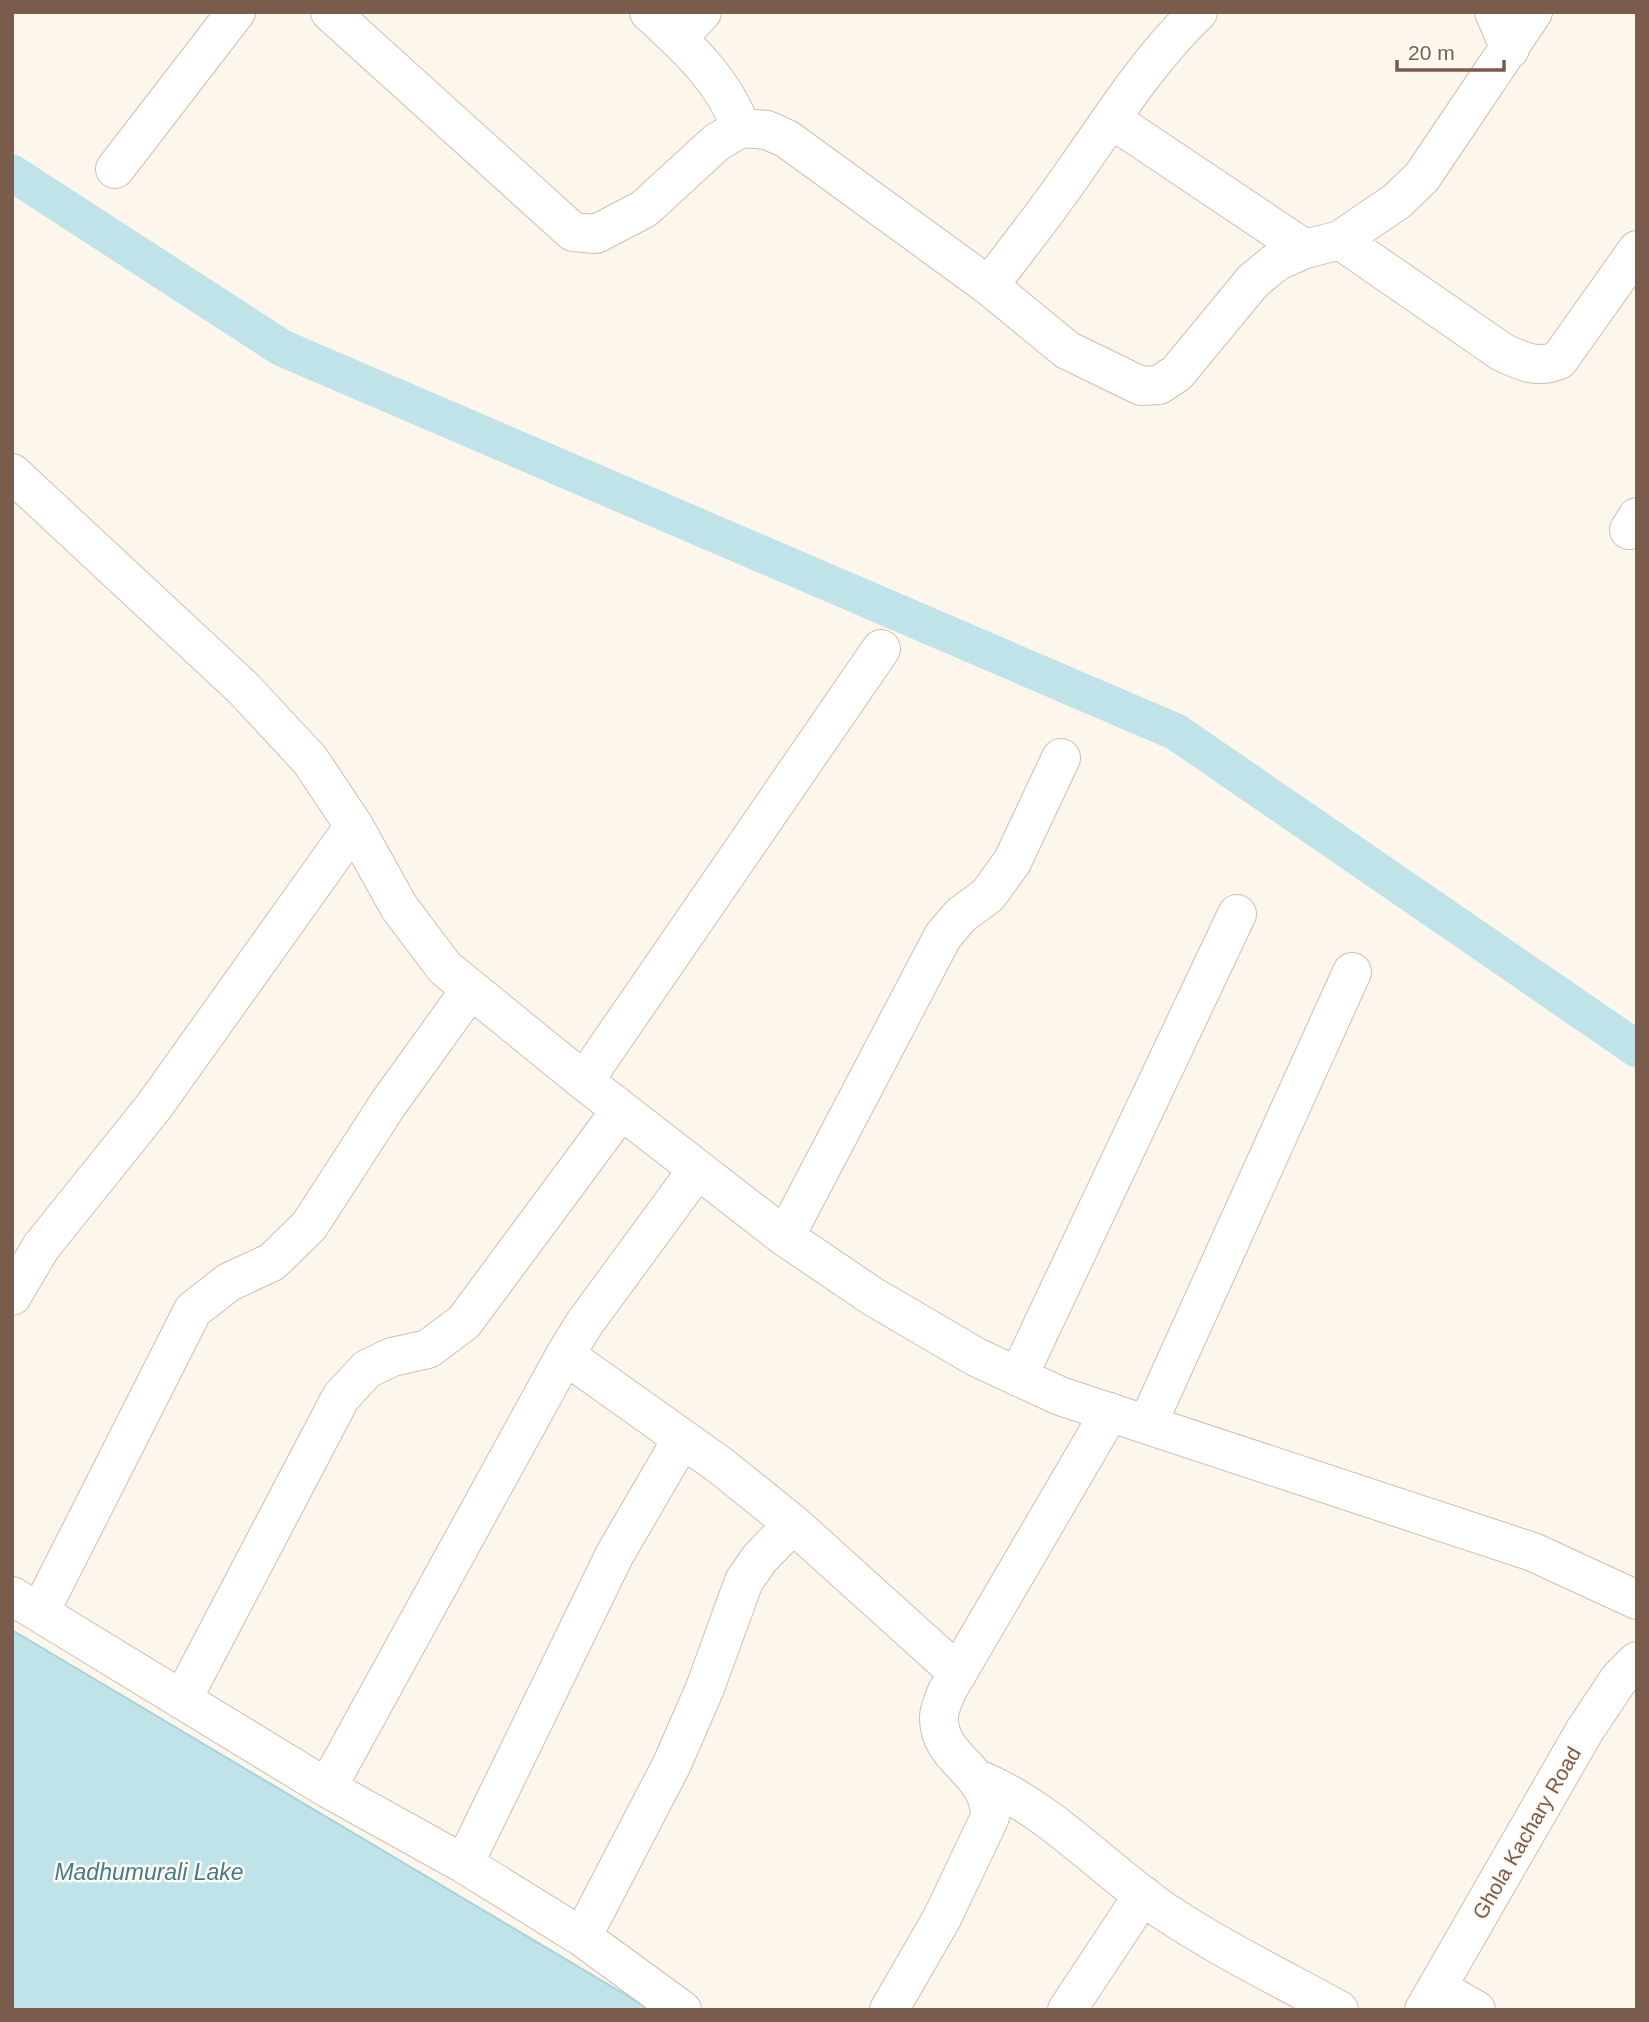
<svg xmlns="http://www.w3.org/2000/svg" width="1649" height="2022" viewBox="0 0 1649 2022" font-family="Arial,sans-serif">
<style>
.water{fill:#bfe3e8;stroke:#a5d3da;stroke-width:2}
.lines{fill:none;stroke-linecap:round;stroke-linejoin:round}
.canal{stroke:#bfe3e8;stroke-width:37}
.minor-casing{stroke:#d1beb0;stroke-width:40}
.tertiary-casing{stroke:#d1beb0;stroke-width:40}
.minor{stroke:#fff;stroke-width:38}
.tertiary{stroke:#fff;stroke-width:38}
.labels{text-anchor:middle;stroke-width:5;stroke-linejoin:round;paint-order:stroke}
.street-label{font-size:21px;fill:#7a5c4d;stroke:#fffaf3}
.water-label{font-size:23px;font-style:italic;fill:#437c86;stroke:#fffaf3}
</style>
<rect width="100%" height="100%" fill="#fdf6ec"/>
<path class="water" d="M 12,1630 L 651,2010 L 12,2010 Z"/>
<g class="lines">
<path class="canal" d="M 12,173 L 282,348 L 1176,732 L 1637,1049"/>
<defs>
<path id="minor" d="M 330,12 L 573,232 L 596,234 L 644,209 L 717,142 L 741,128 L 767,130 L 787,139 L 989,286 L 1067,350 L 1141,386 L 1159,385 L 1177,373 L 1253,281 L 1276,262 L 1305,249 L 1340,240 L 1397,201 L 1422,177 L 1533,12
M 649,12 C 687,47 723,79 741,128
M 1494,12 L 1510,49
M 678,38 L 702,12
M 1111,119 L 1305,249
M 115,169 L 236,12
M 1340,240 L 1502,352 C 1523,362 1537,369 1559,360 L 1637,250
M 989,286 C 1018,247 1049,209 1076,169 C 1114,115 1150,58 1198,12
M 1629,530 L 1637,517
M 584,1081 L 881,649
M 785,1237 L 943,936 L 961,915 L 988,895 L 1012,862 L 1061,758
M 12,1296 L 41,1247 L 155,1105 L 354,826
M 565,1355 L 721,1466 L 793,1524 L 958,1673
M 1018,1377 L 1237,914
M 1148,1423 L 1352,972
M 12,1596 L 327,1788 L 464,1864 L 582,1937 L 682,2010
M 40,1612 L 193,1310 L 229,1282 L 272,1262 L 309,1226 L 388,1104 L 470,990
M 182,1700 L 341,1397 L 367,1369 L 392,1357 L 428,1349 L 464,1322 L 621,1110
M 978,1779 C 1047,1807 1100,1866 1161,1909 C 1217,1947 1279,1977 1339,2010
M 327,1788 L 565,1355 L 584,1324 L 697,1170
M 464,1864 L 615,1554 L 682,1439
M 582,1937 L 672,1764 L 705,1688 L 744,1581 L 760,1558 L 793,1524
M 1439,1989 L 1476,2010
M 889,2010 L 942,1918 L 990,1817 C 990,1769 938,1761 939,1717 C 939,1709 944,1699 947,1691 L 1110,1412
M 1067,2010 L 1143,1895"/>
<path id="tertiary" d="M 12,473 L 243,688 L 310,760 L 354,826 L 399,907 L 445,968 L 584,1081 L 785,1237 L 872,1296 L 976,1357 L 1060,1396 L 1533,1552 L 1637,1600
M 1424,2010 L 1585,1730 L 1619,1679 L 1637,1661"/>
</defs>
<use href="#minor" class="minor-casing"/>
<use href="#tertiary" class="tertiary-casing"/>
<use href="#minor" class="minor"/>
<use href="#tertiary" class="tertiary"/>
</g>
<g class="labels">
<g class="street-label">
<text transform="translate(1527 1833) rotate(-60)" y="7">Ghola Kachary Road</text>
</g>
<g class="water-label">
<text x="149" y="1880">Madhumurali Lake</text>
</g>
</g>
<rect width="1649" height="2022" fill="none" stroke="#7a5c4d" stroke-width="28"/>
<path d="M1397 60v10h107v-10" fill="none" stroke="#7a5c4d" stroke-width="3.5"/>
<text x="1408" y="60" font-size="21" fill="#7a5c4d" stroke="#fffaf3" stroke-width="5" paint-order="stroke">20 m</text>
</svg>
